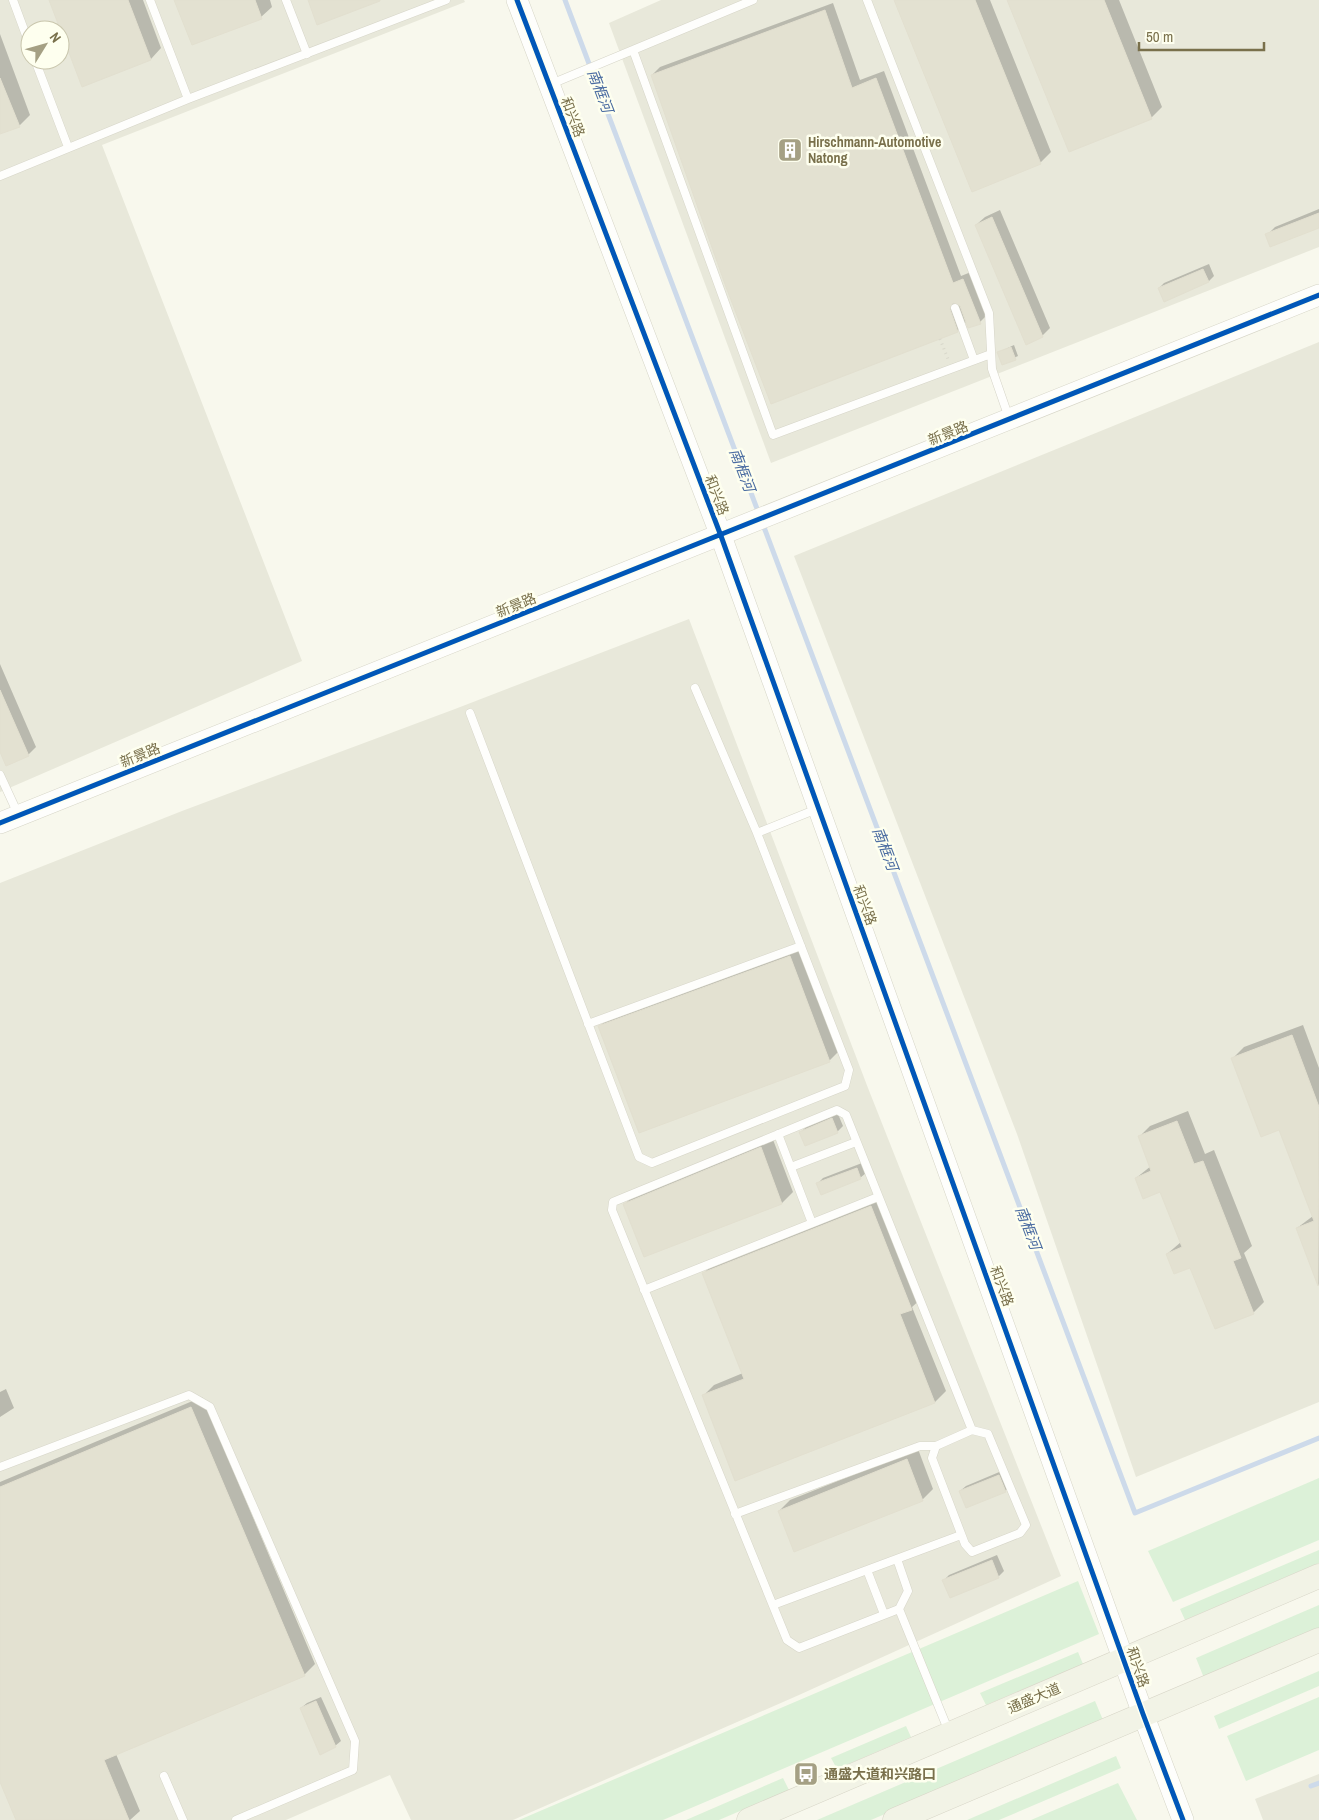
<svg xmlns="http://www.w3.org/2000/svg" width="1319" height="1820" viewBox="0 0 1319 1820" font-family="'Archivo Narrow','Noto Sans SC',sans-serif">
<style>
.industrial{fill:#e8e8da;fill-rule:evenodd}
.green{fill:#dcf1d8}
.shadow{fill:#0003}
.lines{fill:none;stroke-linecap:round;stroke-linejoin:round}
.stream{stroke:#cddaea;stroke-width:5}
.building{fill:#e3e1d1;stroke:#e2dfcf}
.lane-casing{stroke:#d6d5c8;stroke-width:9}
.secondary-casing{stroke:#d6d5c7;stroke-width:22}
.primary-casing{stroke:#d7d5c7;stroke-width:25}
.path{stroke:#d9d8cb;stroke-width:3;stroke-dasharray:1 4;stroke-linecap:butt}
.lane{stroke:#fefefc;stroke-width:8}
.secondary{stroke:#fefefc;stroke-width:21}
.primary{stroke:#f2f3e6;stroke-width:24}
.cycleway-casing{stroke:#feffef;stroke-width:8}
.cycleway{stroke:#0057b8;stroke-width:5}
.labels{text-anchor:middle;stroke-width:5;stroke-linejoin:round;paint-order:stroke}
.street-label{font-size:14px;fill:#79704b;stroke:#feffef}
.poi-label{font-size:14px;font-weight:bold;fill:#79704b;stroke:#feffef;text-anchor:start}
.water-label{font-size:15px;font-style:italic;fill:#4c6da2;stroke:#feffef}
</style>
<rect width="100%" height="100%" fill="#f8f8ed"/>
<path class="industrial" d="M 0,0 L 464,0 L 465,2 L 102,145 L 302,661 L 0,792 ZM 30,30 L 60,30 L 60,60 L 30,60 Z
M 661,0 L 1319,0 L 1319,247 L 771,463 L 609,23 Z
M 1319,342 L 1319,1402 L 1136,1477 L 1017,1134 L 794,556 Z
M 689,619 L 868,1088 L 1061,1576 L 799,1695 L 513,1820 L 411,1820 L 390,1775 L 286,1820 L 0,1820 L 0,883 L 182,811 L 455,709 Z
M 1319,1774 L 1319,1820 L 1263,1820 L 1255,1799 Z"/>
<path class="green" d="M 1319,1478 L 1319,1540 L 1173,1602 L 1148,1551 Z
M 1319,1550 L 1319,1563 L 1185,1620 L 1180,1609 Z
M 1078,1581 L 1099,1634 L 663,1820 L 519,1820 Z
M 1319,1605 L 1319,1629 L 1204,1678 L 1196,1658 Z
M 1078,1652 L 1083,1664 L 986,1705 L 980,1693 Z
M 1319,1671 L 1319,1686 L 1219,1729 L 1214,1716 Z
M 1319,1697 L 1319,1750 L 1246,1781 L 1227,1736 Z
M 1095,1701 L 1103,1720 L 871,1820 L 817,1820 Z
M 906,1726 L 911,1737 L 837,1769 L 831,1758 Z
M 1116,1756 L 1121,1768 L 999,1820 L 967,1820 Z
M 783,1778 L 789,1790 L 719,1820 L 686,1820 Z
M 1118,1783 L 1137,1820 L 1031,1820 Z"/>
<path class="shadow" d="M 50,0 L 143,0 L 161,48 L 151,59 Z
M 176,0 L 270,0 L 272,7 L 261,17 L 193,44 Z
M 896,0 L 990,0 L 1051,152 L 1040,163 Z
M 1008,0 L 1119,0 L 1162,107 L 1151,118 Z
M 833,3 L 860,80 L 884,71 L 961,276 L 971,272 L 988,314 L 980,322 L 967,321 L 957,331 L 652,75 L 660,67 Z
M 0,34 L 30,115 L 19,126 L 0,133 Z
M 1319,209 L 1319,226 L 1267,235 L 1275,227 Z
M 1000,210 L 1050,328 L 1042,336 L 976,225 L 985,217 Z
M 1209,264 L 1214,276 L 1209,281 L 1159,288 L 1164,283 Z
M 1014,345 L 1018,356 L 1003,363 L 999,352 Z
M 0,664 L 36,747 L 28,755 L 0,749 Z
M 801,946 L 840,1050 L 829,1061 L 600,1026 L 611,1016 Z
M 1303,1025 L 1319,1068 L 1319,1286 L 1297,1228 L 1313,1216 L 1280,1129 L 1233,1058 L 1244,1047 Z
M 1188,1111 L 1205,1154 L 1214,1150 L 1252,1246 L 1244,1253 L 1264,1302 L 1253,1313 L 1191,1266 L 1167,1254 L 1181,1242 L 1161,1191 L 1136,1178 L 1151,1166 L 1139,1137 L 1150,1126 Z
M 838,1114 L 843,1126 L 837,1132 L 801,1132 L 806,1127 Z
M 772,1137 L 793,1192 L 782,1203 L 645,1255 L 625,1204 L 636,1193 Z
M 862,1163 L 866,1173 L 860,1178 L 818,1183 L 823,1178 Z
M 882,1196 L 922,1298 L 912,1307 L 946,1391 L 935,1402 L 703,1396 L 714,1385 L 743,1373 L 704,1273 L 715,1262 Z
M 6,1389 L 14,1408 L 0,1417 L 0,1392 Z
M 202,1397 L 315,1664 L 304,1675 L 116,1754 L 140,1811 L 130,1820 L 17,1820 L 0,1780 L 0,1482 Z
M 918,1449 L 933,1489 L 922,1500 L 779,1511 L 790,1500 Z
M 1004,1470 L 1011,1486 L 1005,1491 L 960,1491 L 966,1486 Z
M 997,1555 L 1004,1571 L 999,1576 L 950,1596 L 944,1580 L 949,1575 Z
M 321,1697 L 341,1741 L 335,1746 L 301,1708 L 307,1703 Z"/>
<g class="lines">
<path class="stream" d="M 565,0 L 759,514
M 762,522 L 1135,1513 L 1319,1438
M 1311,1786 L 1319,1783"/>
</g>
<path class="building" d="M 49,0 L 128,0 L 151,60 L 82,87 Z
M 174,0 L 255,0 L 262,19 L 192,45 Z
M 308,0 L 380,0 L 380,1 L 317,25 Z
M 894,0 L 975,0 L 1041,164 L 972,192 Z
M 1007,0 L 1104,0 L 1152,119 L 1069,152 Z
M 825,10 L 852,88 L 876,78 L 953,283 L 963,279 L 981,324 L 968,328 L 960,306 L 953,303 L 950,309 L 958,332 L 771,404 L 726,287 L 651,75 Z
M 0,78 L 20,127 L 0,134 Z
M 1319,213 L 1319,228 L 1270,247 L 1265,234 Z
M 992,217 L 1043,337 L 1026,345 L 975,225 Z
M 1203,269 L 1209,282 L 1164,302 L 1158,288 Z
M 1011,347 L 1016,360 L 1002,365 L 997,352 Z
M 0,690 L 29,756 L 6,766 L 0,752 Z
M 790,956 L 830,1062 L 639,1133 L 598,1026 Z
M 1292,1035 L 1319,1107 L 1318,1286 L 1296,1228 L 1314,1221 L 1279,1130 L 1261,1137 L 1231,1058 Z
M 832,1118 L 838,1133 L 805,1146 L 799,1132 Z
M 1177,1121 L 1194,1164 L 1203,1161 L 1241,1258 L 1233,1261 L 1254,1314 L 1215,1329 L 1190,1268 L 1174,1274 L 1166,1254 L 1182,1247 L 1160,1192 L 1143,1199 L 1135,1178 L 1151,1171 L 1138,1136 Z
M 761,1147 L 782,1204 L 644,1257 L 623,1204 Z
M 857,1168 L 861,1179 L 821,1195 L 816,1183 Z
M 871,1206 L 912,1310 L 900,1314 L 935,1403 L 735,1481 L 702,1395 L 744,1379 L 702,1273 Z
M 191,1407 L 305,1676 L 104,1760 L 129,1820 L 16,1820 L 0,1782 L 0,1487 Z
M 907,1459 L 923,1501 L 794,1552 L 778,1511 Z
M 999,1475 L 1006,1492 L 966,1508 L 959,1491 Z
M 992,1560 L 999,1578 L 950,1598 L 942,1580 Z
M 316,1701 L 336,1747 L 320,1755 L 300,1708 Z"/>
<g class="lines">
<defs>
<path id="lane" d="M 13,0 L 30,46
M 150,0 L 188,99
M 286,0 L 307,54
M 753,0 L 633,50 L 773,435 L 991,354
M 867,0 L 989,313 L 992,369 L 1009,418
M 35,60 L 68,147
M 551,84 L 633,50
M 0,176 L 188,99 L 446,0
M 955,308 L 974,360
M 470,713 L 639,1157 L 652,1163 L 845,1086 L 849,1070 L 757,833 L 695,688
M 0,775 L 18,814
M 757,833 L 817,809
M 588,1024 L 801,946
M 778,1134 L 812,1223
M 791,1167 L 856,1142
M 644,1290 L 878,1197
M 0,1467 L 189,1395 L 210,1407 L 355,1741 L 353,1770 L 236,1820
M 735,1514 L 920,1446 L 936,1446
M 897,1559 L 908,1591 L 899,1609
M 867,1570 L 884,1614
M 773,1605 L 961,1535
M 949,1732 L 899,1609 L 799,1648 L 787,1640 L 612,1210 L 613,1202 L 837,1110 L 846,1115 L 972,1430 L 988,1434 L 1026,1525 L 1020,1533 L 972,1552 L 965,1544 L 932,1458 L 936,1446 L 972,1430
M 164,1776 L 183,1820"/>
<path id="secondary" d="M 517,0 L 721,536 L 1143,1714 L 1183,1820
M 0,823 L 1319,295"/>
<path id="primary" d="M 749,1820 L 1319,1576
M 895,1820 L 1319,1640"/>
</defs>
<use href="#lane" class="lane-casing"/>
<use href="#secondary" class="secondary-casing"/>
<use href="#primary" class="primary-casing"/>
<path class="path" d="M 940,339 L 948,359"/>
<use href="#lane" class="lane"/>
<use href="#secondary" class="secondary"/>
<use href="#primary" class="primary"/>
<defs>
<path id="cycleway" d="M 517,0 L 721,536 L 1143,1714 L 1183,1820
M 0,823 L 1319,295"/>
</defs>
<use href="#cycleway" class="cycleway-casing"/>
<use href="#cycleway" class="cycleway"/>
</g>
<defs>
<symbol id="building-square" viewBox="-11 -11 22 22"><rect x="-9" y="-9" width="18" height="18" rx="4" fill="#a5a084" stroke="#feffef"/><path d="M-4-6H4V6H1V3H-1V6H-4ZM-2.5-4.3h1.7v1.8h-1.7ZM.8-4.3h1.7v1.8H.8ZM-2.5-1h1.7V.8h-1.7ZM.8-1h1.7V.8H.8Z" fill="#fff"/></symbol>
<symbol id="bus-square" viewBox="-11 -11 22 22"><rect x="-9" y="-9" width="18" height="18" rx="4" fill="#a5a084" stroke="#feffef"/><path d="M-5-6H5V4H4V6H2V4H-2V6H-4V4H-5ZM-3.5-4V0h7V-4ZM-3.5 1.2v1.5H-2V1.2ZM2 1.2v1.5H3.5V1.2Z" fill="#fff"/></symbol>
</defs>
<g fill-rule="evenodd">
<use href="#building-square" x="776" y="136" width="28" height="28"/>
<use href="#bus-square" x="792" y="1760" width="28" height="28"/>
</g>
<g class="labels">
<g class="street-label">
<text transform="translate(573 117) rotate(69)" y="5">和兴路</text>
<text transform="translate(948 433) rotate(-22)" y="5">新景路</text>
<text transform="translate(717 495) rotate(69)" y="5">和兴路</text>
<text transform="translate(516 605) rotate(-22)" y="5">新景路</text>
<text transform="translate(140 755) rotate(-22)" y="5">新景路</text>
<text transform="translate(865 905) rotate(70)" y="5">和兴路</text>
<text transform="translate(1002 1286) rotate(70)" y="5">和兴路</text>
<text transform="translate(1138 1667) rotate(71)" y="5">和兴路</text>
<text transform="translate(1034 1698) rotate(-23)" y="5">通盛大道</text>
</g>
<g class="poi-label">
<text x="808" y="147">Hirschmann-Automotive<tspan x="808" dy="16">Natong</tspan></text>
<text x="824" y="1779">通盛大道和兴路口</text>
</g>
<g class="water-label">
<text transform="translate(600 91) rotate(69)" y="5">南框河</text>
<text transform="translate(742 470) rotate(69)" y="5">南框河</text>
<text transform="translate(885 849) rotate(69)" y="5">南框河</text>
<text transform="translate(1028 1228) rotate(69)" y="5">南框河</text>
</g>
</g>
<g transform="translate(45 45) rotate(53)"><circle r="24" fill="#feffef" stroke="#c9c6ad"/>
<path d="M0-4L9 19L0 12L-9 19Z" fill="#a5a084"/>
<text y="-8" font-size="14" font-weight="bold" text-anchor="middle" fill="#79704b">N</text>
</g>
<path d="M1139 42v8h125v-8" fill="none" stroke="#79704b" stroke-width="2.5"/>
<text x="1146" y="42" font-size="15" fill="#79704b" stroke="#feffef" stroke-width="4" paint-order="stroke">50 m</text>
</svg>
